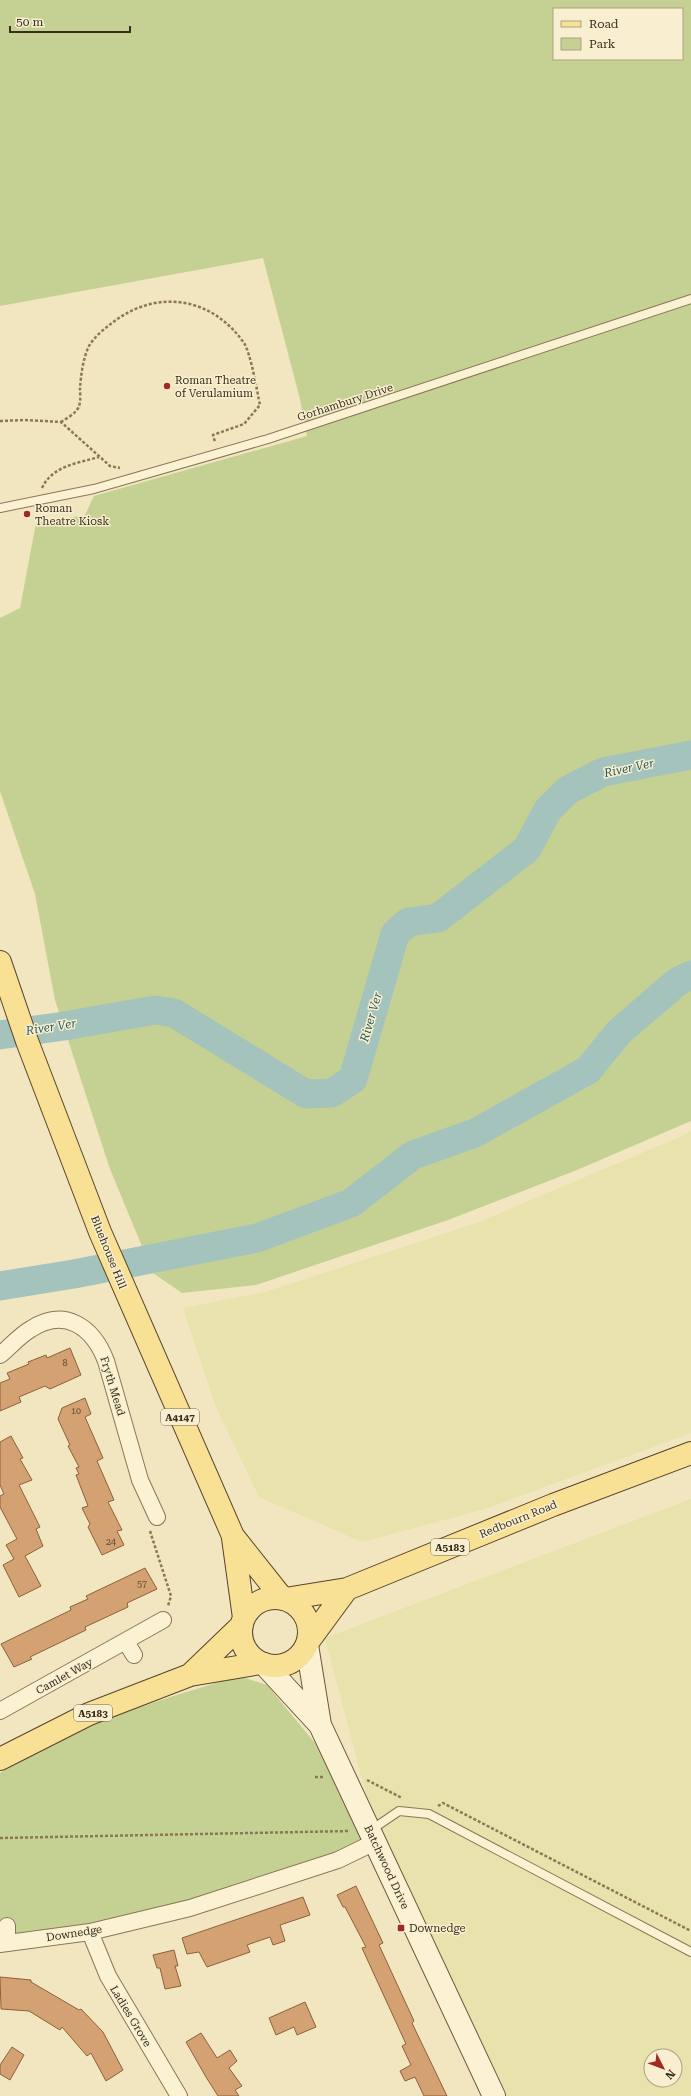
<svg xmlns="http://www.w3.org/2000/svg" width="691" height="2096" viewBox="0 0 691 2096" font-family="'Roboto Serif',serif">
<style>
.farmland{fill:#e8e2ac;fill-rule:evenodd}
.green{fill:#c5d093;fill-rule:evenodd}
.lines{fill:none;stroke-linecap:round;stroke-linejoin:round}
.river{stroke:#a3c3bc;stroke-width:29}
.building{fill:#d3a172;stroke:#8d613a}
.lane-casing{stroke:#8c7656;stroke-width:10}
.street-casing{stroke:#8c7656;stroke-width:18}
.secondary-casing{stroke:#6e573a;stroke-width:24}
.primary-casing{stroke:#59442b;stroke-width:24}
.path{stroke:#8c7656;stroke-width:2.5;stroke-dasharray:3 2;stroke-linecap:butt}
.lane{stroke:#fbf2d4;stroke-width:8}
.street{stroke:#fbf2d4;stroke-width:16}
.secondary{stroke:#fbf2d4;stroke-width:22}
.primary{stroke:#f8e094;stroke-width:22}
.poi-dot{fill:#a02921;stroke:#f8efd0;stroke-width:1.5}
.labels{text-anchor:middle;stroke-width:3;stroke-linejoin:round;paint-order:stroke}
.number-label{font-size:9px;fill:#604a32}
.shield{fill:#f8efd0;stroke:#736752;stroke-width:1}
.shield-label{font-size:10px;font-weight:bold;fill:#3a2d1c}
.poi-label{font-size:11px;fill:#3a2d1c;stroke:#f8efd0;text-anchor:start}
.street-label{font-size:11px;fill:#3a2d1c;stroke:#f8efd0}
.water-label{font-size:12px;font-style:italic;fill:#2a5b5b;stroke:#f8efd0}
</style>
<rect width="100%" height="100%" fill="#f1e6c0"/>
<path class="farmland" d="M 691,1131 L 691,1433 L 485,1509 L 362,1542 L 259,1497 L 216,1407 L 183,1308 L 265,1292 L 477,1223 L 682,1136 Z
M 691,1499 L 691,2096 L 484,2096 L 401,1928 L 325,1638 ZM 651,2056 L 675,2056 L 675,2080 L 651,2080 Z"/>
<path class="green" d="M 0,0 L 691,0 L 691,1121 L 577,1170 L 448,1220 L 256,1285 L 182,1293 L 153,1273 L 110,1169 L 55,1000 L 35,894 L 0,791 L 0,618 L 20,608 L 36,523 L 85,515 L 94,496 L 307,436 L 300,399 L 263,258 L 0,306 ZM 554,9 L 682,9 L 682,59 L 554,59 Z
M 239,1676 L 267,1685 L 352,1788 L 366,1844 L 190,1905 L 0,1942 L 0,1773 C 30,1755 62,1737 94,1724 C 141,1705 190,1691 239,1676 Z"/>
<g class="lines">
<path class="river" d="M 0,1035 L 64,1026 L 155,1010 L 174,1013 L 306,1094 L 332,1093 L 353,1079 L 395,934 L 408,922 L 438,918 L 527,849 L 547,811 L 568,790 L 603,772 L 691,755
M 0,1286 L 74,1274 L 257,1238 L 351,1203 L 413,1155 L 475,1133 L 588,1070 L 619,1032 L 677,982 L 691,975"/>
</g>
<path class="building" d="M 70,1348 L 81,1375 L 50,1389 L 45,1386 L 19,1397 L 21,1402 L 0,1411 L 0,1383 L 10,1379 L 7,1373 L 29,1364 L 28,1362 L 46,1355 L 47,1358 Z
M 85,1398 L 91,1414 L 85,1417 L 103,1458 L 97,1461 L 114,1500 L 108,1502 L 122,1530 L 117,1531 L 124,1545 L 102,1555 L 88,1527 L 90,1524 L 82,1508 L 88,1506 L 76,1475 L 79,1474 L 76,1468 L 79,1467 L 68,1446 L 70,1445 L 58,1419 L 62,1408 Z
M 11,1436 L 23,1458 L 20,1459 L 32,1480 L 19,1485 L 40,1527 L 36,1529 L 43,1546 L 25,1556 L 41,1586 L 19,1597 L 3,1565 L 14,1559 L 6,1545 L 17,1539 L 0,1507 L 0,1496 L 4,1494 L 0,1485 L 0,1442 Z
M 145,1568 L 157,1589 L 127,1603 L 128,1607 L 85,1627 L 86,1630 L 30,1657 L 32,1659 L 14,1667 L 1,1644 L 71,1610 L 70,1607 L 88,1599 L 86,1596 Z
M 356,1886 L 383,1943 L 379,1945 L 414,2021 L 412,2023 L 447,2096 L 424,2096 L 415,2077 L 405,2081 L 400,2071 L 411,2065 L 402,2046 L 406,2044 L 362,1948 L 366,1947 L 345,1907 L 343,1907 L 337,1895 Z
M 303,1897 L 310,1915 L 280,1925 L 285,1941 L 273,1945 L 270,1937 L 247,1945 L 250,1952 L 207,1967 L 199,1952 L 187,1954 L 182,1938 Z
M 174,1950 L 178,1966 L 175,1966 L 181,1986 L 165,1989 L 160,1968 L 157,1968 L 153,1955 Z
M 0,1977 L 31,1980 L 31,1982 L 79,2010 L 81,2009 L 103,2032 L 123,2070 L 106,2081 L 91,2053 L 87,2056 L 62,2027 L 60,2030 L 29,2011 L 1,2009 Z
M 305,2002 L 316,2027 L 297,2035 L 294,2027 L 276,2035 L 269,2018 Z
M 201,2033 L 217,2058 L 230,2050 L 237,2061 L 229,2068 L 242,2086 L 235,2090 L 239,2096 L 218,2096 L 206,2077 L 186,2042 Z
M 12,2047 L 24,2055 L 10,2080 L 0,2074 L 0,2065 Z"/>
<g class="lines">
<defs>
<path id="lane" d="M 0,508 L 94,489 L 268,439 L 691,299
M 371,1830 L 399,1811 L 429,1814 L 691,1952"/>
<path id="street" d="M 0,1355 C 10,1347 20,1335 31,1329 C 65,1307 93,1327 106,1361 L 140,1480 L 157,1517
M 126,1642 L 134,1655
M 0,1711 L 163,1620
M 7,1926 L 7,1943
M 90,1932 L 108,1976 L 179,2096
M 0,1944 L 90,1932 L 190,1908 L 338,1860 L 375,1842"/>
<path id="secondary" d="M 307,1645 L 320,1725 L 494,2096
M 264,1664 L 320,1725"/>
<path id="primary" d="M 0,962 L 27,1041 L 100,1232 L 233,1536 L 283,1599
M 233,1538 L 244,1618
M241 1632a34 34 0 1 1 68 0a34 34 0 1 1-68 0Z
M 285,1599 L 347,1589 L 553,1505 L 691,1453
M 308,1642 L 347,1589
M 190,1675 L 242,1625
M 0,1759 L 89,1714 L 190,1675 L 261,1663"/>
</defs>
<use href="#lane" class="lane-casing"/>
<use href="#street" class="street-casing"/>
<use href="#secondary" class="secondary-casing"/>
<use href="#primary" class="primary-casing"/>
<path class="path" d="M 0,421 L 25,420 L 61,422 L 110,466 L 120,468
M 61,422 C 67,418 77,413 79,406 C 81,401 80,393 80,388 C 81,375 83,358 89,346 C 94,337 104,329 112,323 C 157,288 212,297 244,343 C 251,354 257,391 260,405 L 244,424 L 213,435 L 215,442
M 42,488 C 52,466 78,463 99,457
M 150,1531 L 171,1596 L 168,1606
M 315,1777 L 324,1777
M 367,1780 L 402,1798
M 438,1806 L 443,1803 L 691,1931
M 0,1838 L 350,1831"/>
<use href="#lane" class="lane"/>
<use href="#street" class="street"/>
<use href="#secondary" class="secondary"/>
<use href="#primary" class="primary"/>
</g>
<g class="poi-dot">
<circle cx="167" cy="386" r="4"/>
<circle cx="27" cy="514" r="4"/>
<rect x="397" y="1924" width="8" height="8" rx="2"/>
</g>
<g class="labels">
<g class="number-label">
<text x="65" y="1366">8</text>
<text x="76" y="1414">10</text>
<text x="111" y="1545">24</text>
<text x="142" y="1587">57</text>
</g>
<g class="shield">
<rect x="161" y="1409" width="38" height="16" rx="3"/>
<rect x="431" y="1539" width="38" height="16" rx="3"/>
<rect x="74" y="1705" width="38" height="16" rx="3"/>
</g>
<g class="shield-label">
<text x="180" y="1421">A4147</text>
<text x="450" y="1551">A5183</text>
<text x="93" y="1717">A5183</text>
</g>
<g class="poi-label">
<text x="175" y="384">Roman Theatre<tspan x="175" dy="13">of Verulamium</tspan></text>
<text x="35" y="512">Roman<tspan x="35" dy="13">Theatre Kiosk</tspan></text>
<text x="409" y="1932">Downedge</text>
</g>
<g class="street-label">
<text transform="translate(345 402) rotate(-18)" y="4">Gorhambury Drive</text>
<text transform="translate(109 1252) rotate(68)" y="4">Bluehouse Hill</text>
<text transform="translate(113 1386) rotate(73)" y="4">Fryth Mead</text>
<text transform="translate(518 1519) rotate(-22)" y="4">Redbourn Road</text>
<text transform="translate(64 1676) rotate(-29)" y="4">Camlet Way</text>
<text transform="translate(387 1867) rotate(65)" y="4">Batchwood Drive</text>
<text transform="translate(74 1933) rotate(-9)" y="4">Downedge</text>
<text transform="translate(131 2016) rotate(59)" y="4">Ladies Grove</text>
</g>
<g class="water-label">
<text transform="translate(629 768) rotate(-12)" y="4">River Ver</text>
<text transform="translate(371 1017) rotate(-74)" y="4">River Ver</text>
<text transform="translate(51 1027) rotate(-9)" y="4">River Ver</text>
</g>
</g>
<rect x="553" y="8" width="130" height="52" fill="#f8efd0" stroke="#aca188"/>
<rect x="561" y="21" width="20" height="6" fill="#f8e094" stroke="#aca188"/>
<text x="589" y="28" font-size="12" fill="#3a2d1c">Road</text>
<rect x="561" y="38" width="20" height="12" fill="#c5d093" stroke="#aca188"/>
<text x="589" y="48" font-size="12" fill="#3a2d1c">Park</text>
<g transform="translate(663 2068) rotate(132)"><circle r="19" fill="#f8efd0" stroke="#aca188"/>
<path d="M0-3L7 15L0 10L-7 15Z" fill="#a02921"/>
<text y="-6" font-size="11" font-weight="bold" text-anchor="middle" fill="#3a2d1c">N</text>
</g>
<path d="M10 26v6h120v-6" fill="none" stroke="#3a2d1c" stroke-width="2"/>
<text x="16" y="26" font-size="12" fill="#3a2d1c" stroke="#f8efd0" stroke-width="3" paint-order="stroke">50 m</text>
</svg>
